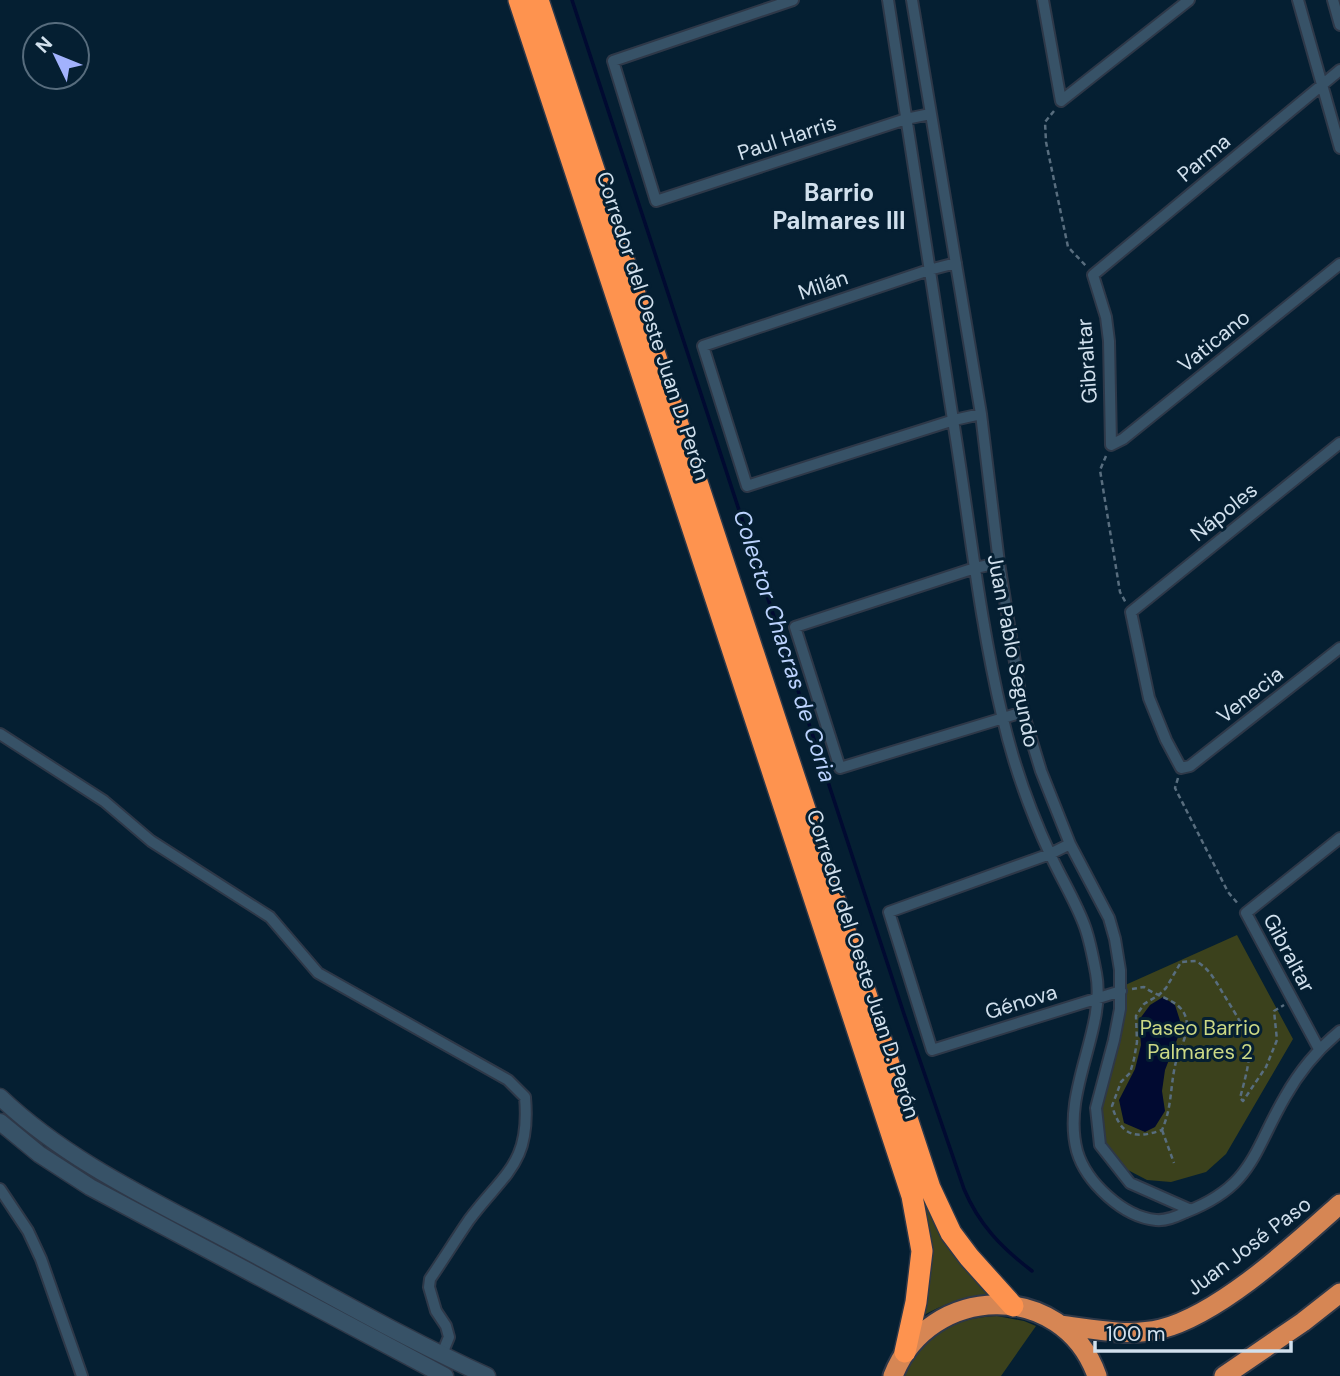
<svg xmlns="http://www.w3.org/2000/svg" width="1340" height="1376" viewBox="0 0 1340 1376" font-family="'DM Sans',sans-serif">
<style>
.green{fill:#3b411c}
.water{fill:#010a31}
.lines{fill:none;stroke-linecap:round;stroke-linejoin:round}
.stream{stroke:#010a31;stroke-width:3.5}
.minor-casing{stroke:#2e3848;stroke-width:14}
.secondary-casing{stroke:#2e3848;stroke-width:19}
.trunk-casing{stroke:#2e3848;stroke-width:23}
.motorway-casing{stroke:#2e3848;stroke-width:24}
.path{stroke:#586d7e;stroke-width:2.5;stroke-dasharray:5 3.5;stroke-linecap:butt}
.minor{stroke:#375267;stroke-width:10}
.secondary{stroke:#375267;stroke-width:16}
.trunk{stroke:#d68654;stroke-width:19}
.motorway{stroke:#fe934f;stroke-width:21}
.labels{text-anchor:middle;stroke-width:6;stroke-linejoin:round;paint-order:stroke}
.street-label{font-size:21px;fill:#d1e0ed;stroke:#051f32}
.park-label{font-size:21px;fill:#cbd885;stroke:#051f32}
.water-label{font-size:23px;font-style:italic;fill:#bcd3fe;stroke:#051f32}
.quarter-label{font-size:24px;font-weight:bold;fill:#d1e0ed;stroke:#051f32}
</style>
<rect width="100%" height="100%" fill="#051f32"/>
<path class="green" d="M 1237,935 L 1293,1039 L 1226,1154 L 1206,1172 L 1171,1182 L 1147,1180 L 1124,1168 L 1106,1146 L 1097,1115 L 1123,986 Z
M 920,1188 L 995,1294 C 966,1296 944,1303 919,1318 Z
M 997,1316 L 1024,1321 L 1036,1326 L 1001,1376 L 902,1376 C 922,1335 952,1318 997,1316 Z"/>
<path class="water" d="M 1163,997 L 1175,1005 L 1182,1027 L 1165,1070 L 1162,1091 L 1165,1111 L 1155,1127 L 1145,1132 L 1124,1123 L 1119,1100 L 1135,1069 L 1141,1045 L 1139,1020 L 1150,1005 Z"/>
<g class="lines">
<path class="stream" d="M 572,0 L 904,1014 L 964,1189 C 979,1225 1002,1248 1032,1271"/>
<defs>
<path id="minor" d="M 793,0 L 613,61 L 656,201 L 906,119 L 930,114
M 888,0 C 910,140 932,280 953,420 C 969,518 979,618 1002,715 C 1013,763 1030,811 1051,856 C 1062,880 1076,902 1085,927 C 1090,941 1093,957 1096,973 C 1107,1029 1061,1091 1077,1151 C 1086,1182 1123,1217 1156,1220 C 1167,1221 1177,1216 1186,1212 C 1253,1186 1253,1152 1285,1097 C 1299,1072 1318,1049 1340,1031
M 912,0 L 981,414 L 999,563 L 1023,712 L 1041,771 L 1070,844 L 1109,918 L 1115,939 L 1120,970 L 1120,1009 L 1114,1040 L 1096,1108 L 1100,1145 L 1130,1183 L 1191,1210
M 1043,0 L 1061,101 L 1189,0
M 1298,0 L 1340,148
M 1333,0 L 1340,25
M 1340,70 L 1093,275 L 1106,317 L 1109,341 L 1111,445 L 1123,439 L 1340,264
M 956,263 L 929,270 L 703,346 L 747,486 L 954,420 L 981,414
M 1340,443 L 1131,612 L 1149,698 L 1166,740 L 1181,768 L 1190,766 L 1340,648
M 999,563 L 975,568 L 795,627 L 840,768 L 1023,712
M 0,734 L 104,801 L 151,841 L 270,917 L 318,973 L 508,1080 L 525,1097 C 531,1164 504,1173 469,1220 C 456,1239 443,1260 430,1279 L 429,1287 L 436,1311 L 446,1326 L 449,1337 L 442,1354
M 1070,844 L 1050,854 L 889,912 L 932,1050 L 1121,991
M 1319,1049 L 1246,913 L 1340,838
M 0,1189 L 28,1231 L 41,1259 L 82,1376"/>
<path id="secondary" d="M 0,1097 C 69,1163 159,1203 242,1248 C 323,1291 403,1338 487,1376
M 0,1122 L 39,1154 L 90,1187 L 445,1376"/>
<path id="trunk" d="M 1060,1325 C 1092,1329 1128,1337 1161,1329 C 1220,1314 1294,1245 1340,1204
M 893,1376 C 929,1283 1063,1279 1097,1376
M 1224,1376 L 1303,1322 L 1340,1293"/>
<path id="motorway" d="M 519,0 L 912,1196 L 922,1251 L 916,1302 L 905,1352
M 538,0 L 930,1188 L 951,1233 L 969,1257 L 1013,1306"/>
</defs>
<use href="#minor" class="minor-casing"/>
<use href="#secondary" class="secondary-casing"/>
<use href="#trunk" class="trunk-casing"/>
<use href="#motorway" class="motorway-casing"/>
<path class="path" d="M 1054,111 L 1045,122 L 1046,142 L 1068,247 L 1087,267
M 1106,456 L 1100,470 L 1120,592 L 1126,603
M 1178,778 L 1175,788 L 1228,892 L 1239,905
M 1132,989 L 1144,987 C 1156,996 1176,999 1184,1013 C 1193,1030 1178,1050 1175,1066 C 1170,1089 1172,1107 1162,1130 C 1133,1140 1121,1135 1112,1106 L 1121,1082 L 1130,1073 L 1134,1059 L 1137,1042 L 1136,1016 L 1144,1004 L 1159,995 L 1166,988 L 1181,962 L 1196,961 C 1210,969 1216,982 1224,995 C 1253,1042 1255,1043 1240,1098 L 1243,1101 L 1266,1067 L 1277,1040 L 1274,1011 L 1284,1005
M 1162,1130 L 1174,1163"/>
<use href="#minor" class="minor"/>
<use href="#secondary" class="secondary"/>
<use href="#trunk" class="trunk"/>
<use href="#motorway" class="motorway"/>
</g>
<g class="labels">
<g class="street-label">
<text transform="translate(787 138) rotate(-18)" y="7">Paul Harris</text>
<text transform="translate(1204 158) rotate(-40)" y="7">Parma</text>
<text transform="translate(823 285) rotate(-19)" y="7">Milán</text>
<text transform="translate(653 326) rotate(72)" y="7">Corredor del Oeste Juan D. Perón</text>
<text transform="translate(1214 341) rotate(-39)" y="7">Vaticano</text>
<text transform="translate(1087 361) rotate(-94)" y="7">Gibraltar</text>
<text transform="translate(1224 512) rotate(-39)" y="7">Nápoles</text>
<text transform="translate(1013 651) rotate(79)" y="7">Juan Pablo Segundo</text>
<text transform="translate(1250 695) rotate(-38)" y="7">Venecia</text>
<text transform="translate(1289 953) rotate(62)" y="7">Gibraltar</text>
<text transform="translate(863 964) rotate(72)" y="7">Corredor del Oeste Juan D. Perón</text>
<text transform="translate(1021 1002) rotate(-17)" y="7">Génova</text>
<text transform="translate(1249 1246) rotate(-37)" y="7">Juan José Paso</text>
</g>
<g class="park-label">
<text x="1200" y="1035">Paseo Barrio<tspan x="1200" dy="24">Palmares 2</tspan></text>
</g>
<g class="water-label">
<text transform="translate(785 646) rotate(72)" y="8">Colector Chacras de Coria</text>
</g>
<g class="quarter-label">
<text x="839" y="201">Barrio<tspan x="839" dy="28">Palmares III</tspan></text>
</g>
</g>
<g transform="translate(56 56) rotate(313)"><circle r="33" fill="#051f32" stroke="#576c7d" stroke-width="2"/>
<path d="M0-5L12 26L0 18L-12 26Z" fill="#a2b2fd"/>
<text y="-10" font-size="19" font-weight="bold" text-anchor="middle" fill="#d1e0ed">N</text>
</g>
<path d="M1095 1341v10h196v-10" fill="none" stroke="#d1e0ed" stroke-width="3.5"/>
<text x="1106" y="1341" font-size="21" fill="#d1e0ed" stroke="#051f32" stroke-width="5" paint-order="stroke">100 m</text>
</svg>
